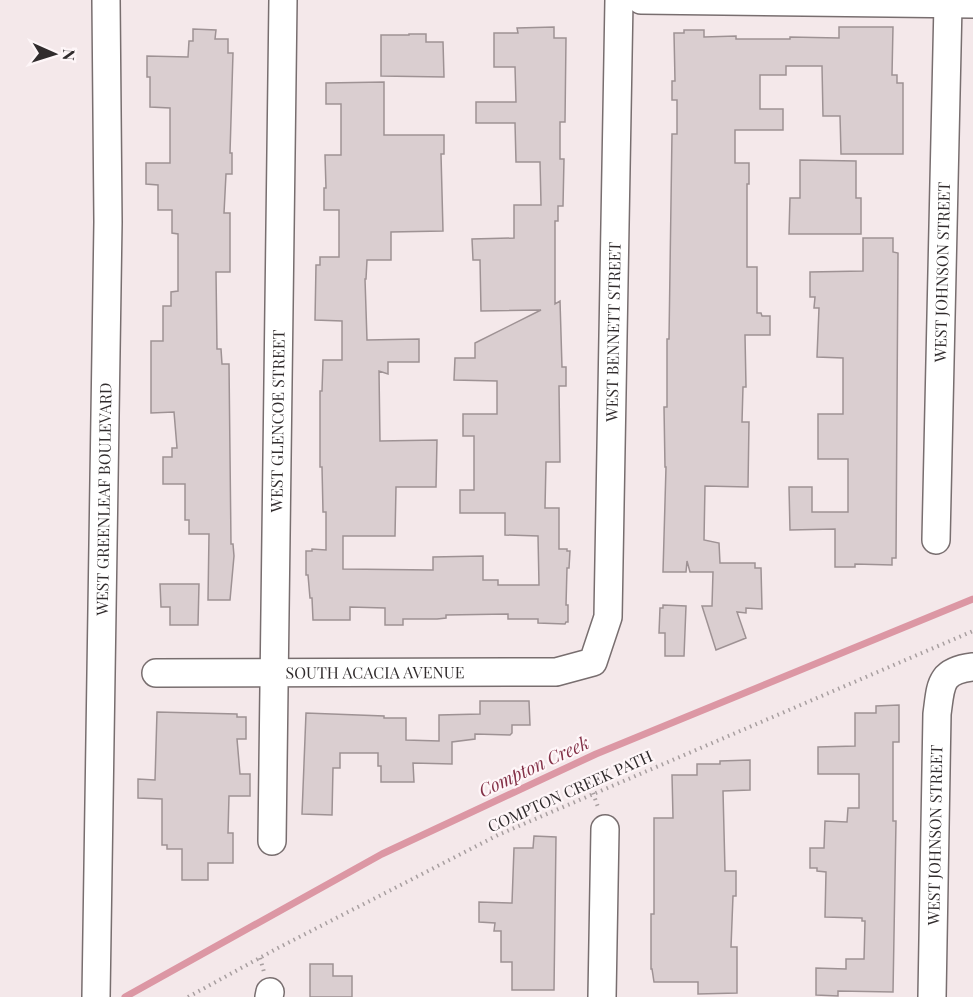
<svg xmlns="http://www.w3.org/2000/svg" width="973" height="997" viewBox="0 0 973 997" font-family="'Playfair Display',serif">
<style>
.lines{fill:none;stroke-linecap:round;stroke-linejoin:round}
.stream{stroke:#dc97a4;stroke-width:7}
.building{fill:#daced0;stroke:#9e9294;stroke-width:1.5}
.minor-casing{stroke:#786e6f;stroke-width:30}
.path{stroke:#a89fa0;stroke-width:4;stroke-dasharray:1.5 4.5;stroke-linecap:butt}
.minor{stroke:#fff;stroke-width:27}
.labels{text-anchor:middle;stroke-width:4.5;stroke-linejoin:round;paint-order:stroke}
.street-label{font-size:16px;fill:#312c2d;stroke:#fef6f8}
.water-label{font-size:18px;font-style:italic;fill:#833147;stroke:#fef6f8}
</style>
<rect width="100%" height="100%" fill="#f4e8ea"/>
<g class="lines">
<path class="stream" d="M 125,997 L 382,854 L 596,754 L 973,599"/>
</g>
<path class="building" d="M 554,27 L 554,38 L 566,38 L 565,122 L 560,122 L 560,159 L 564,159 L 563,206 L 558,206 L 558,221 L 555,221 L 555,304 L 560,301 L 562,367 L 566,367 L 566,386 L 559,386 L 560,462 L 546,462 L 545,508 L 559,508 L 559,549 L 567,549 L 567,551 L 570,551 L 569,568 L 567,568 L 566,605 L 568,605 L 568,622 L 566,622 L 565,624 L 538,623 L 538,619 L 508,619 L 508,614 L 446,615 L 446,618 L 437,619 L 403,619 L 403,625 L 385,625 L 385,608 L 350,607 L 350,620 L 313,620 L 312,598 L 310,598 L 308,575 L 306,575 L 306,551 L 312,551 L 312,549 L 326,550 L 326,512 L 323,512 L 322,467 L 320,467 L 320,391 L 322,391 L 323,360 L 342,360 L 342,321 L 315,320 L 316,265 L 320,265 L 320,257 L 339,257 L 339,210 L 324,210 L 324,188 L 326,188 L 325,155 L 341,155 L 341,104 L 326,104 L 326,83 L 384,82 L 384,135 L 444,135 L 444,154 L 441,154 L 443,231 L 391,232 L 391,260 L 367,260 L 366,279 L 365,279 L 367,340 L 419,339 L 419,362 L 388,362 L 388,374 L 379,371 L 380,441 L 437,440 L 436,487 L 396,487 L 395,536 L 343,536 L 343,569 L 433,570 L 433,557 L 483,556 L 483,580 L 498,580 L 498,585 L 539,585 L 538,536 L 505,535 L 505,513 L 460,513 L 460,490 L 474,490 L 474,436 L 463,436 L 463,414 L 497,414 L 497,381 L 454,380 L 455,358 L 475,358 L 475,343 L 541,310 L 481,311 L 480,260 L 473,260 L 472,239 L 514,238 L 514,205 L 541,205 L 540,162 L 516,162 L 515,123 L 476,123 L 476,102 L 516,102 L 515,67 L 494,67 L 494,33 L 518,33 L 517,28 Z
M 839,27 L 893,27 L 892,75 L 897,75 L 897,83 L 903,83 L 903,154 L 841,154 L 840,116 L 823,116 L 822,66 L 786,66 L 786,75 L 760,75 L 760,109 L 783,109 L 783,130 L 735,130 L 735,163 L 749,163 L 749,184 L 747,184 L 747,267 L 757,267 L 757,313 L 761,313 L 762,316 L 770,316 L 770,335 L 745,335 L 746,387 L 743,387 L 742,422 L 749,422 L 748,487 L 705,486 L 704,540 L 719,543 L 720,563 L 755,563 L 755,568 L 761,568 L 762,609 L 746,608 L 746,613 L 737,612 L 746,638 L 716,650 L 702,606 L 712,606 L 713,572 L 690,572 L 687,561 L 686,572 L 663,572 L 666,467 L 665,467 L 664,407 L 667,407 L 667,339 L 669,339 L 672,134 L 677,134 L 677,100 L 672,100 L 672,81 L 675,81 L 674,33 L 684,33 L 684,30 L 704,30 L 704,37 L 736,36 L 736,39 L 790,39 L 790,37 L 839,38 Z
M 193,29 L 216,30 L 215,39 L 228,39 L 228,53 L 233,53 L 230,153 L 232,153 L 232,174 L 226,174 L 224,213 L 230,213 L 230,272 L 216,272 L 217,349 L 221,349 L 222,364 L 229,364 L 231,544 L 233,544 L 234,556 L 230,600 L 208,600 L 209,534 L 189,534 L 189,520 L 185,520 L 185,484 L 163,484 L 163,457 L 172,457 L 172,448 L 177,448 L 174,412 L 151,413 L 151,341 L 163,341 L 163,306 L 171,306 L 171,292 L 178,291 L 178,234 L 172,233 L 172,210 L 158,210 L 158,185 L 146,184 L 146,163 L 170,163 L 170,108 L 150,107 L 150,77 L 147,77 L 147,56 L 188,57 L 189,41 L 193,41 Z
M 409,34 L 426,34 L 426,42 L 443,42 L 444,77 L 381,76 L 381,35 L 409,35 Z
M 800,160 L 856,161 L 856,198 L 861,198 L 861,234 L 789,234 L 790,198 L 800,198 Z
M 863,238 L 893,238 L 893,252 L 898,253 L 896,558 L 892,558 L 892,565 L 855,564 L 855,567 L 835,567 L 835,529 L 790,530 L 789,487 L 812,487 L 812,512 L 848,512 L 848,459 L 818,459 L 818,414 L 843,414 L 843,358 L 817,357 L 819,308 L 814,308 L 815,297 L 810,297 L 810,272 L 863,271 Z
M 160,584 L 199,584 L 198,625 L 170,625 L 170,607 L 161,607 Z
M 663,605 L 686,606 L 684,656 L 665,656 L 665,633 L 659,633 L 660,608 L 663,608 Z
M 480,701 L 529,701 L 530,725 L 512,725 L 512,733 L 510,735 L 475,734 L 475,739 L 452,742 L 452,764 L 413,763 L 414,782 L 381,782 L 381,766 L 378,766 L 378,753 L 340,753 L 340,768 L 333,768 L 332,815 L 302,814 L 306,713 L 384,716 L 384,718 L 406,718 L 406,740 L 439,741 L 439,715 L 480,714 Z
M 899,705 L 899,742 L 893,742 L 893,821 L 896,821 L 893,992 L 838,991 L 838,996 L 816,995 L 816,968 L 846,969 L 846,959 L 864,959 L 865,921 L 862,921 L 862,918 L 825,917 L 826,872 L 817,871 L 817,868 L 810,868 L 810,848 L 824,848 L 825,821 L 847,822 L 848,808 L 859,808 L 859,774 L 818,774 L 818,747 L 855,746 L 855,713 L 876,713 L 876,706 Z
M 157,712 L 237,714 L 237,717 L 246,717 L 246,739 L 237,739 L 240,774 L 250,774 L 250,796 L 229,796 L 228,833 L 233,833 L 233,863 L 208,863 L 208,880 L 182,880 L 182,849 L 167,849 L 167,845 L 162,845 L 162,799 L 138,798 L 138,779 L 155,780 Z
M 750,760 L 750,790 L 723,791 L 725,871 L 736,871 L 736,896 L 733,896 L 731,947 L 737,947 L 737,993 L 698,994 L 698,982 L 654,982 L 652,969 L 651,969 L 651,914 L 654,914 L 654,818 L 673,818 L 672,775 L 697,775 L 697,764 L 720,764 L 720,761 Z
M 534,836 L 556,837 L 554,990 L 512,990 L 512,962 L 501,962 L 501,931 L 494,931 L 495,923 L 479,922 L 479,902 L 512,903 L 514,848 L 533,848 Z
M 310,964 L 333,964 L 333,976 L 352,976 L 352,997 L 310,997 Z"/>
<g class="lines">
<defs>
<g id="minor">
<path d="M 641,0 L 973,4"/>
<path id="s1" d="M 936,540 L 948,4"/>
<path id="s2" d="M 156,673 L 556,672 L 593,662 L 608,617 L 619,0"/>
<path id="s3" d="M 272,841 L 283,0"/>
<path id="s4" d="M 96,997 L 108,222 L 106,0"/>
<path d="M 269,997 L 270,992"/>
<path d="M 602,997 L 605,829"/>
<path id="s5" d="M 932,997 L 937,714 C 941,685 939,671 973,667"/>
</g>
</defs>
<use href="#minor" class="minor-casing"/>
<path class="path" d="M 593,793 L 598,807
M 260,958 L 264,972
M 188,997 L 278,948 L 498,835 L 973,631"/>
<use href="#minor" class="minor"/>
</g>
<g class="labels">
<g class="street-label">
<text dy="6" stroke="none"><textPath href="#s1" startOffset="268">WEST JOHNSON STREET</textPath></text>
<text dy="6" stroke="none"><textPath href="#s2" startOffset="771">WEST BENNETT STREET</textPath></text>
<text dy="6" stroke="none"><textPath href="#s3" startOffset="420">WEST GLENCOE STREET</textPath></text>
<text dy="6" stroke="none"><textPath href="#s4" startOffset="498">WEST GREENLEAF BOULEVARD</textPath></text>
<text dy="6" stroke="none"><textPath href="#s2" startOffset="219">SOUTH ACACIA AVENUE</textPath></text>
<text transform="translate(570 791) rotate(-24)" y="6">COMPTON CREEK PATH</text>
<text dy="6" stroke="none"><textPath href="#s5" startOffset="162">WEST JOHNSON STREET</textPath></text>
</g>
<g class="water-label">
<text transform="translate(534 767) rotate(-25)" y="6">Compton Creek</text>
</g>
</g>
<g transform="translate(54 54) rotate(93)" stroke="#fef6f8" stroke-width="4.5" paint-order="stroke">
<path d="M0-4.5L10 22L0 15L-10 22Z" fill="#312c2d"/>
<text y="-9" font-size="16" font-weight="bold" text-anchor="middle" fill="#312c2d">N</text>
</g>
</svg>
